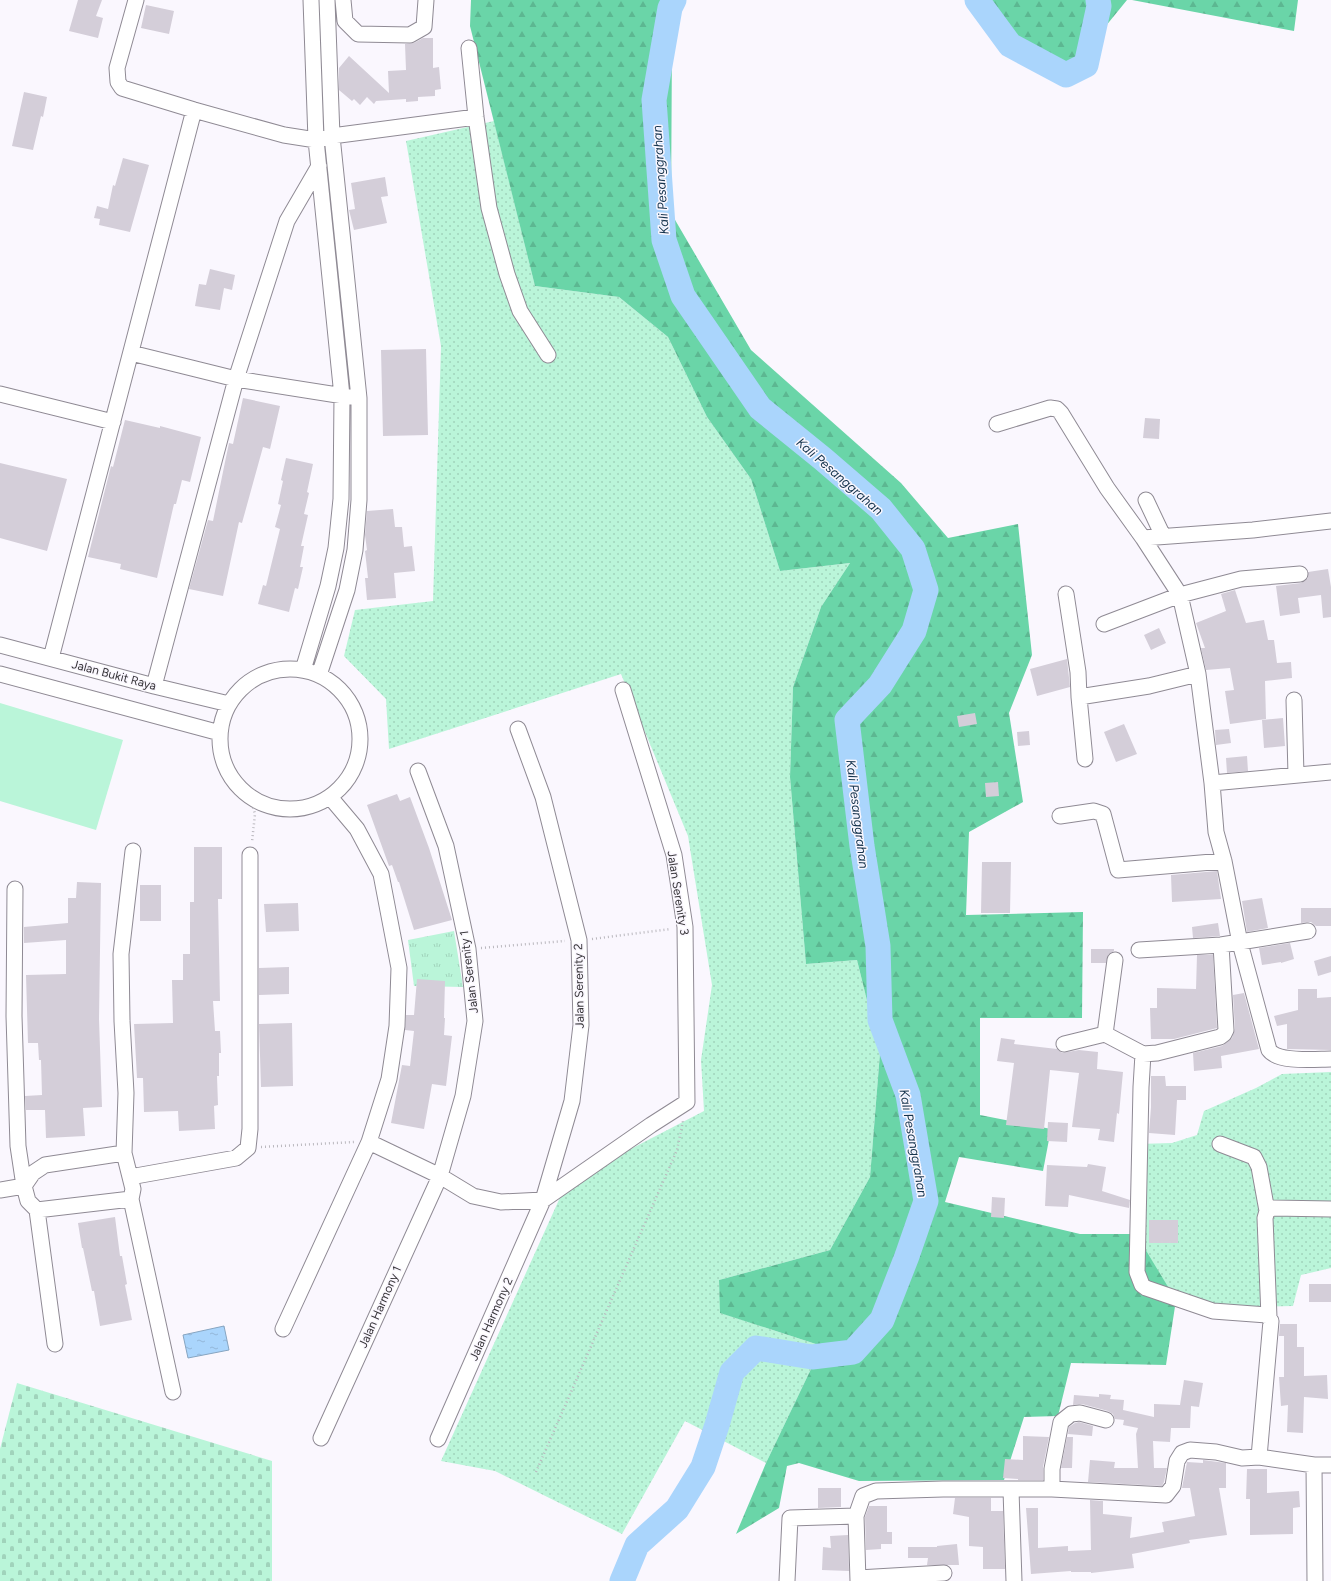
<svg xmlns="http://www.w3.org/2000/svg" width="1331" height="1581" viewBox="0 0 1331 1581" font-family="Figtree,sans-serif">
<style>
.grass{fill:url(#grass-dots)}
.forest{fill:url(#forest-firs)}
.cemetery{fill:url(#cemetery-stones)}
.park{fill:url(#park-tufts)}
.garden{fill:#baf5d9}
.water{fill:url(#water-ripples);stroke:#87a5c1}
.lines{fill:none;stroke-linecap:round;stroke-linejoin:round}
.river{stroke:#aad5fc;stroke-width:25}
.building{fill:#d4ced9}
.street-casing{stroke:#8f8a94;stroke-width:17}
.path{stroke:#bab8be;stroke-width:2.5;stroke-dasharray:1 3;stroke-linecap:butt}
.street{stroke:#fff;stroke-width:15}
.labels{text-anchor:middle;stroke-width:3;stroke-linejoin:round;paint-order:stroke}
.street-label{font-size:12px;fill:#363438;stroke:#faf7fe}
.water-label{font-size:13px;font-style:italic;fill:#15344e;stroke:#faf7fe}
</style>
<defs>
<pattern id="grass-dots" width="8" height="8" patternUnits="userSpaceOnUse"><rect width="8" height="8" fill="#baf5d9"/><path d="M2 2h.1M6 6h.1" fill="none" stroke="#a0d3bb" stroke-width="1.8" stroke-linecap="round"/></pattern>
<pattern id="forest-firs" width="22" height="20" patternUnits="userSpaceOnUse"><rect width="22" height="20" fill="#6ad5a8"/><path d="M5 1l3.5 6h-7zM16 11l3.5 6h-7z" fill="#5cb791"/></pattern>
<pattern id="cemetery-stones" width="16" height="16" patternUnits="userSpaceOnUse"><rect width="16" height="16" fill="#baf5d9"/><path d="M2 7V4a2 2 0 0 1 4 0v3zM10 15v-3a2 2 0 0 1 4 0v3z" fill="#a0d3bb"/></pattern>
<pattern id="park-tufts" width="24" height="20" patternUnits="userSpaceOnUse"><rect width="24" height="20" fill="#baf5d9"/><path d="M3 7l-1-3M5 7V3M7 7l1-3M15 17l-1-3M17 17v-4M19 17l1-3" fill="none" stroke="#a0d3bb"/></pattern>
<pattern id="water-ripples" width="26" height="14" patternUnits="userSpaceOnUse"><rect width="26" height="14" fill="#aad5fc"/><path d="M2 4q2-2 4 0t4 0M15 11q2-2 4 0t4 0" fill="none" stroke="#93b7d9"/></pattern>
</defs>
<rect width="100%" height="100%" fill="#faf7fe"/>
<path class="grass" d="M 494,121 L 535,286 L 619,297 L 668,337 L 707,417 L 751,479 L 780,571 L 850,563 L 821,607 L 793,687 L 790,777 L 806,964 L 857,960 L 880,1053 L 870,1177 L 830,1250 L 719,1280 L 721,1313 L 822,1346 L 766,1463 L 685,1421 L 622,1534 L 495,1471 L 441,1461 L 567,1182 L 704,1111 L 701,1060 L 712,985 L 688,836 L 621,674 L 389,749 L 386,699 L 344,656 L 355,610 L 433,601 L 441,346 L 406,141 Z
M 1331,1072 L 1331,1268 L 1301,1275 L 1293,1306 L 1214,1308 L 1145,1288 L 1138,1144 L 1172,1143 L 1197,1135 L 1204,1111 L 1256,1088 L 1282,1074 Z"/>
<path class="forest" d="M 471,0 L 685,0 L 672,37 L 671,213 L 751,350 L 901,483 L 948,538 L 1018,524 L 1032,655 L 1009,713 L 1023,802 L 969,832 L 966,915 L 1083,912 L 1082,1018 L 980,1018 L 980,1115 L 1051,1129 L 1043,1171 L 959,1157 L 945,1202 L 1080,1234 L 1136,1234 L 1176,1300 L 1166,1365 L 1071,1363 L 1058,1416 L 1024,1417 L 1004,1480 L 859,1481 L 799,1463 L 787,1466 L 779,1508 L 736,1534 L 766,1463 L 822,1346 L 720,1313 L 719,1280 L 830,1250 L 870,1177 L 880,1053 L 857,960 L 806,964 L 790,777 L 793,687 L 821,607 L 850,563 L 780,571 L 751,479 L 707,417 L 668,337 L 619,297 L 535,286 L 470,26 Z
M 970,0 L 1127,0 L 1074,65 L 1007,38 Z
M 1132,0 L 1298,0 L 1294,31 Z"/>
<path class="cemetery" d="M 17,1383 L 272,1461 L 272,1581 L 0,1581 L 0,1449 Z"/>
<path class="park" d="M 454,931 L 463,987 L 414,986 L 408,940 Z"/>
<path class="garden" d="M 0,703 L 123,740 L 96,830 L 0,801 Z"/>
<path class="water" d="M 224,1326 L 229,1350 L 188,1358 L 183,1335 Z"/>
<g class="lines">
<path class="river" d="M 977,0 L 1010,45 L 1066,75 L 1086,65 L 1099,6 L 1098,0
M 622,1581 L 637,1545 L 677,1509 L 703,1467 L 717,1425 L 732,1372 L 756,1348 L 812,1357 L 853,1352 L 882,1320 L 907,1256 L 926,1201 L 908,1095 L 880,1020 L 878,946 L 862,846 L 847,720 L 880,685 L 914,631 L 926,590 L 913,549 L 881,509 L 823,459 L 760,408 L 683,296 L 664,240 L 654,100 L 670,8 L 674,0"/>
</g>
<path class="building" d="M 78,0 L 102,0 L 96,16 L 103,18 L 98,38 L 69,31 Z
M 146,5 L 174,11 L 169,34 L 141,28 Z
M 423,38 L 433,38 L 433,68 L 439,67 L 441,89 L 435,90 L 435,96 L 418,97 L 418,101 L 406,102 L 406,99 L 376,101 L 374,104 L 367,97 L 360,105 L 354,99 L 352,101 L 339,90 L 339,68 L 349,56 L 389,93 L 388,71 L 406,70 L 405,44 L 414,43 Z
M 24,92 L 47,97 L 43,117 L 41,116 L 33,150 L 12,146 Z
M 123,158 L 149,165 L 130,232 L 99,225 L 100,219 L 94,218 L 97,206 L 108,209 L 113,185 L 115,186 Z
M 385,177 L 388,196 L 381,197 L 387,223 L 354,230 L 349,210 L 355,209 L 351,183 Z
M 210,269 L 235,275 L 232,290 L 224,288 L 220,310 L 195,306 L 199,284 L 206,285 Z
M 426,349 L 428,435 L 383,436 L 381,350 Z
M 243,398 L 280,406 L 270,449 L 263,447 L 242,523 L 239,522 L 223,596 L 189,589 L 208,520 L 213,521 L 225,462 L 229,443 L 233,444 Z
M 1145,418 L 1160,419 L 1159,439 L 1143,438 Z
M 125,420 L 160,428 L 160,426 L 201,437 L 190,482 L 182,480 L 176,504 L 174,504 L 157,578 L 120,569 L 121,564 L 88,557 L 111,466 L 113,467 Z
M 286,458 L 313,464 L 307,492 L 309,493 L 304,514 L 308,515 L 301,546 L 304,546 L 300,567 L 303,567 L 298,589 L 295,588 L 289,612 L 258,604 L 263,585 L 266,586 L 280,529 L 275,527 L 281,505 L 278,504 L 283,481 L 281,480 Z
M 0,463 L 67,479 L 47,551 L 0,538 Z
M 393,509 L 395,527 L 402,527 L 404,547 L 412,546 L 415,571 L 394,573 L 396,598 L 367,600 L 365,578 L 368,578 L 365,551 L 367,550 L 365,535 L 367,511 Z
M 1328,569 L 1331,587 L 1331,617 L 1323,618 L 1321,595 L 1298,598 L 1300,613 L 1280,616 L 1276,586 L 1301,583 L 1308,578 L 1308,572 Z
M 1235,590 L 1246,623 L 1264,620 L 1268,640 L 1274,640 L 1277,663 L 1291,662 L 1292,678 L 1265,681 L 1266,719 L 1230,724 L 1225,691 L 1234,690 L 1230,668 L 1206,670 L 1201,648 L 1205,648 L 1196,623 L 1226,611 L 1221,594 Z
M 1159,628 L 1166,643 L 1151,650 L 1144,635 Z
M 1067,659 L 1070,687 L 1037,696 L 1030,669 Z
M 975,713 L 977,724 L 959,727 L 957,716 Z
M 1283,718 L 1285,746 L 1264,748 L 1262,720 Z
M 1124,724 L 1137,754 L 1116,762 L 1104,732 Z
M 1229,729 L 1231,743 L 1216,745 L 1215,730 Z
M 1029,731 L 1030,745 L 1018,746 L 1017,732 Z
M 1247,756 L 1248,771 L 1227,773 L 1226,758 Z
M 998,782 L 999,796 L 986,797 L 985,783 Z
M 397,794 L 400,801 L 410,797 L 429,848 L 452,920 L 414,930 L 399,882 L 398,882 L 392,865 L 389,866 L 367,805 Z
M 194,847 L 222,847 L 222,899 L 218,899 L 220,1001 L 213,1001 L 215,1031 L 220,1031 L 221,1053 L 219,1053 L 219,1076 L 217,1076 L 218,1105 L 214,1106 L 215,1129 L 179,1131 L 178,1111 L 144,1112 L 143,1078 L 137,1078 L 134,1024 L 173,1023 L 172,980 L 183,980 L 183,954 L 190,954 L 190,902 L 194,902 Z
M 982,862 L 1011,862 L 1010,913 L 981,913 Z
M 1217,871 L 1221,899 L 1172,902 L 1171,875 Z
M 77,882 L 101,883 L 99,1019 L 102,1107 L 83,1108 L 85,1136 L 46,1138 L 45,1110 L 26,1110 L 25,1096 L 42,1095 L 41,1060 L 39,1060 L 38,1043 L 28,1043 L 26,975 L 66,974 L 66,940 L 24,943 L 24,927 L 68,923 L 68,898 L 76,898 Z
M 140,885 L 161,885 L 161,921 L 140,921 Z
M 1262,898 L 1268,928 L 1247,932 L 1242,901 Z
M 298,903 L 299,931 L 266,932 L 264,904 Z
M 1301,908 L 1331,908 L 1331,926 L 1316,926 L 1311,922 L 1301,923 Z
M 1218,923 L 1220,936 L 1193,938 L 1192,927 Z
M 1290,943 L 1294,959 L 1281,963 L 1281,962 L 1262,965 L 1259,948 Z
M 1091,949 L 1114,949 L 1114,951 L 1108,955 L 1106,963 L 1091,963 Z
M 1197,955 L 1213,955 L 1217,1028 L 1174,1039 L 1151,1039 L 1150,1008 L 1157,1008 L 1157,988 L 1196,989 Z
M 1331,956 L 1331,972 L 1318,976 L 1314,961 Z
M 289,967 L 289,994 L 259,995 L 259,968 Z
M 417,979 L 445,981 L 444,1018 L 445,1018 L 444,1035 L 452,1036 L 446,1086 L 432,1084 L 424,1129 L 391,1123 L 402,1065 L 410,1066 L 414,1031 L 405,1030 L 406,1015 L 414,1015 Z
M 1298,989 L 1317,989 L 1317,998 L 1331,997 L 1331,1050 L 1287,1049 L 1287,1024 L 1277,1026 L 1274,1016 L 1298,1010 Z
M 1244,993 L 1259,1049 L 1221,1056 L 1222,1068 L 1194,1071 L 1193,1053 L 1222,1046 L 1232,1038 L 1235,1029 L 1233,995 Z
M 292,1023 L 293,1086 L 261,1087 L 259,1024 Z
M 1001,1038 L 1015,1040 L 1014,1044 L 1057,1049 L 1062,1053 L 1079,1050 L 1098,1052 L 1097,1069 L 1123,1072 L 1119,1114 L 1117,1113 L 1114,1142 L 1098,1140 L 1100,1129 L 1072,1127 L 1079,1073 L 1050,1070 L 1044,1129 L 1006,1125 L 1014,1063 L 997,1061 Z
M 1151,1076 L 1165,1076 L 1166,1086 L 1186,1086 L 1186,1100 L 1177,1100 L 1175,1135 L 1149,1133 L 1151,1107 Z
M 1048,1122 L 1068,1123 L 1067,1142 L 1047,1141 Z
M 1088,1164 L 1106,1167 L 1102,1191 L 1130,1200 L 1129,1208 L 1069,1195 L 1068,1207 L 1045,1206 L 1047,1165 L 1087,1167 Z
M 992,1197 L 1005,1198 L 1004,1218 L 991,1217 Z
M 115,1217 L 120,1256 L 122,1256 L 127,1284 L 125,1285 L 132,1320 L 100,1326 L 94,1291 L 92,1291 L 83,1248 L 82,1248 L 78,1223 Z
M 1149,1220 L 1178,1220 L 1178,1243 L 1149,1243 Z
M 1309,1284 L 1331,1284 L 1331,1302 L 1309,1302 Z
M 1280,1324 L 1297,1324 L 1297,1347 L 1304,1347 L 1304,1376 L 1327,1375 L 1328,1399 L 1304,1397 L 1303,1433 L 1287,1432 L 1288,1405 L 1281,1406 L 1279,1377 L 1284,1377 L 1284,1336 L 1279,1336 Z
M 1184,1380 L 1203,1383 L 1199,1407 L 1191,1406 L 1190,1428 L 1171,1428 L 1170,1442 L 1153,1441 L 1154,1468 L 1167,1468 L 1164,1482 L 1162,1486 L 1088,1482 L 1090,1460 L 1115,1462 L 1114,1468 L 1138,1468 L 1136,1434 L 1138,1428 L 1123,1425 L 1124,1420 L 1115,1419 L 1113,1414 L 1108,1411 L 1082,1404 L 1073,1405 L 1074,1395 L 1099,1397 L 1099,1394 L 1111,1395 L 1110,1399 L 1124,1400 L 1123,1410 L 1154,1417 L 1154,1404 L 1180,1405 Z
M 1079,1422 L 1093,1426 L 1092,1436 L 1068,1434 L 1069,1427 L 1075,1423 Z
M 1023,1436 L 1049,1437 L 1043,1467 L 1043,1480 L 1018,1480 L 1018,1479 L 1003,1478 L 1005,1459 L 1023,1460 Z
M 1067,1437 L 1073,1437 L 1072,1468 L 1061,1468 Z
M 1203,1460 L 1226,1463 L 1226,1488 L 1219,1488 L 1227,1535 L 1189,1540 L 1190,1543 L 1132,1554 L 1134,1568 L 1091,1573 L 1091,1572 L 1071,1572 L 1071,1571 L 1031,1574 L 1026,1508 L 1038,1508 L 1038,1548 L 1068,1546 L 1068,1551 L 1091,1550 L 1090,1500 L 1103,1501 L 1103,1514 L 1132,1517 L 1130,1538 L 1164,1532 L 1162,1522 L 1195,1516 L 1190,1488 L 1182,1488 L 1187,1462 L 1203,1463 Z
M 1247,1469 L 1267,1469 L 1267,1493 L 1299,1491 L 1300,1507 L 1293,1508 L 1293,1534 L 1250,1535 L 1250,1499 L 1246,1499 Z
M 818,1488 L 841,1488 L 841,1507 L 818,1508 Z
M 955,1498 L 991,1498 L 991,1511 L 1003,1511 L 1005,1569 L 983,1569 L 983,1547 L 969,1546 L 969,1517 L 953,1514 Z
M 869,1506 L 887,1506 L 887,1532 L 892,1532 L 892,1544 L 881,1544 L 881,1549 L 866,1550 L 865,1517 Z
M 848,1535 L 849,1571 L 822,1570 L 823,1547 L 831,1548 L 830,1536 Z
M 957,1544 L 959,1565 L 927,1565 L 928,1558 L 908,1558 L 908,1547 L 937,1547 L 937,1546 Z"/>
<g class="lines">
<defs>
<path id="street" d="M 136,0 L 117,68 L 118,82 L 122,88 L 194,110 L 284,135 L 316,140 L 332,136 L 476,117
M 343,0 L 345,21 L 358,34 L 410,35 L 424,27 L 426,0
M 469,48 L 476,117 L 489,208 L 507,274 L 520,311 L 548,355
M 131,353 L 236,379 L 350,397
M 0,394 L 113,422
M 997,424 L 1050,408 L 1057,409 L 1061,413 L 1107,488 L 1143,538 L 1180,595 L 1198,674 L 1212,783 L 1216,832 L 1224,861 L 1240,943 L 1269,1050 C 1278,1063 1316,1059 1331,1059
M 1146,500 L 1163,536
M 1143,538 L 1253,530 L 1331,521
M 1066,594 L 1078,672 L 1079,697
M 1104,624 L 1180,595 L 1241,579 L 1300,574
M 0,645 L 154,686 L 229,704
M 51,658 L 194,110
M220 739a70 70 0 1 1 140 0a70 70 0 1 1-140 0Z
M 303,670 L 328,586 L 336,548 L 341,499 L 342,396 L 316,140 L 311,0
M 0,674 L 220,733
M 319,675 L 347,590 L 355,550 L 359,500 L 359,398 L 332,136 L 327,0
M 154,686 L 236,379 L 287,221 L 319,166
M 1294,700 L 1296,775
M 1085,759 L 1079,697 L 1149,686 L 1198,674
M 1212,783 L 1331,772
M 1060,816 L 1094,811 L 1103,814 L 1118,870 L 1224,861
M 1139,950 L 1221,945 L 1308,931
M 1105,1034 L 1115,960
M 1064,1044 L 1105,1034 L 1143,1054 L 1157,1053 L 1220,1037 L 1224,1034 L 1226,1030 L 1221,945
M 1143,1054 L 1141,1087 L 1137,1272 L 1142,1285 L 1146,1288 L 1213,1311 L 1267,1315 L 1271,1321 L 1259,1457
M 369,1142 L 440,1176 L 473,1196 L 501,1202 L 543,1200 L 651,1125 L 687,1102 L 685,927 L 674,855 L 623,690
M 1220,1144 L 1254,1157 L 1259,1167 L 1267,1211
M 124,1153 L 126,1093 L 122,1021 L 121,954 L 133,851
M 130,1177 L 236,1158 L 248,1148 L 250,1129 L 250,855
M 0,1190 L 24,1186 L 33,1173 L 45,1165 L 124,1153 L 133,1189 L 131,1199 L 37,1210 L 28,1201 L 24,1186 L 18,1146 L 14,1016 L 15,889
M 131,1199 L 173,1392
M 37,1210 L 55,1344
M 1269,1317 L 1265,1218 L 1267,1211 L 1273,1208 L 1331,1209
M 283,1329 L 369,1142 L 389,1079 L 397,1026 L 399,968 L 381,874 L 357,829 L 330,797
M 321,1438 L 440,1176 L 463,1096 L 475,1021 L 468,949 L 446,846 L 418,771
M 438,1439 L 543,1200 L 572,1101 L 581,1025 L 579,940 L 543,797 L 518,729
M 1314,1465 L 1315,1581
M 1052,1489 L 1052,1469 L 1061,1422 L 1071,1414 L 1080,1413 L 1106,1420
M 1011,1490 L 1014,1581
M 856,1516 L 858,1581
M 858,1578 L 944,1573
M 787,1581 L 790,1518 L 856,1516 L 863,1496 L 876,1491 L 943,1489 L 1052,1489 L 1166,1495 L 1173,1486 L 1177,1461 L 1182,1453 L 1190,1450 L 1216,1452 L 1242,1458 L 1259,1457 L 1314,1465 L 1331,1465"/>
</defs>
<use href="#street" class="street-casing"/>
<path class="path" d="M 250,796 L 255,814 L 252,842
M 592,939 L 671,929
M 481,948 L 565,941
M 261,1147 L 354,1142
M 536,1472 L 677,1150 L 683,1121"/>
<use href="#street" class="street"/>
</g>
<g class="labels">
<g class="street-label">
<text transform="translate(114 675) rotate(15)" y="4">Jalan Bukit Raya</text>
<text transform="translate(678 893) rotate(81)" y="4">Jalan Serenity 3</text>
<text transform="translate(469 972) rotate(-97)" y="4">Jalan Serenity 1</text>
<text transform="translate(579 986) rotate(-91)" y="4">Jalan Serenity 2</text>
<text transform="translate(380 1307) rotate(-66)" y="4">Jalan Harmony 1</text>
<text transform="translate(491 1319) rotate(-66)" y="4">Jalan Harmony 2</text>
</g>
<g class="water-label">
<text transform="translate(660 180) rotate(-94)" y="5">Kali Pesanggrahan</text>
<text transform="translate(840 476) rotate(41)" y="5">Kali Pesanggrahan</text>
<text transform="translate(858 814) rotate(83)" y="5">Kali Pesanggrahan</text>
<text transform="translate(914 1143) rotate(80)" y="5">Kali Pesanggrahan</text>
</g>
</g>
</svg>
